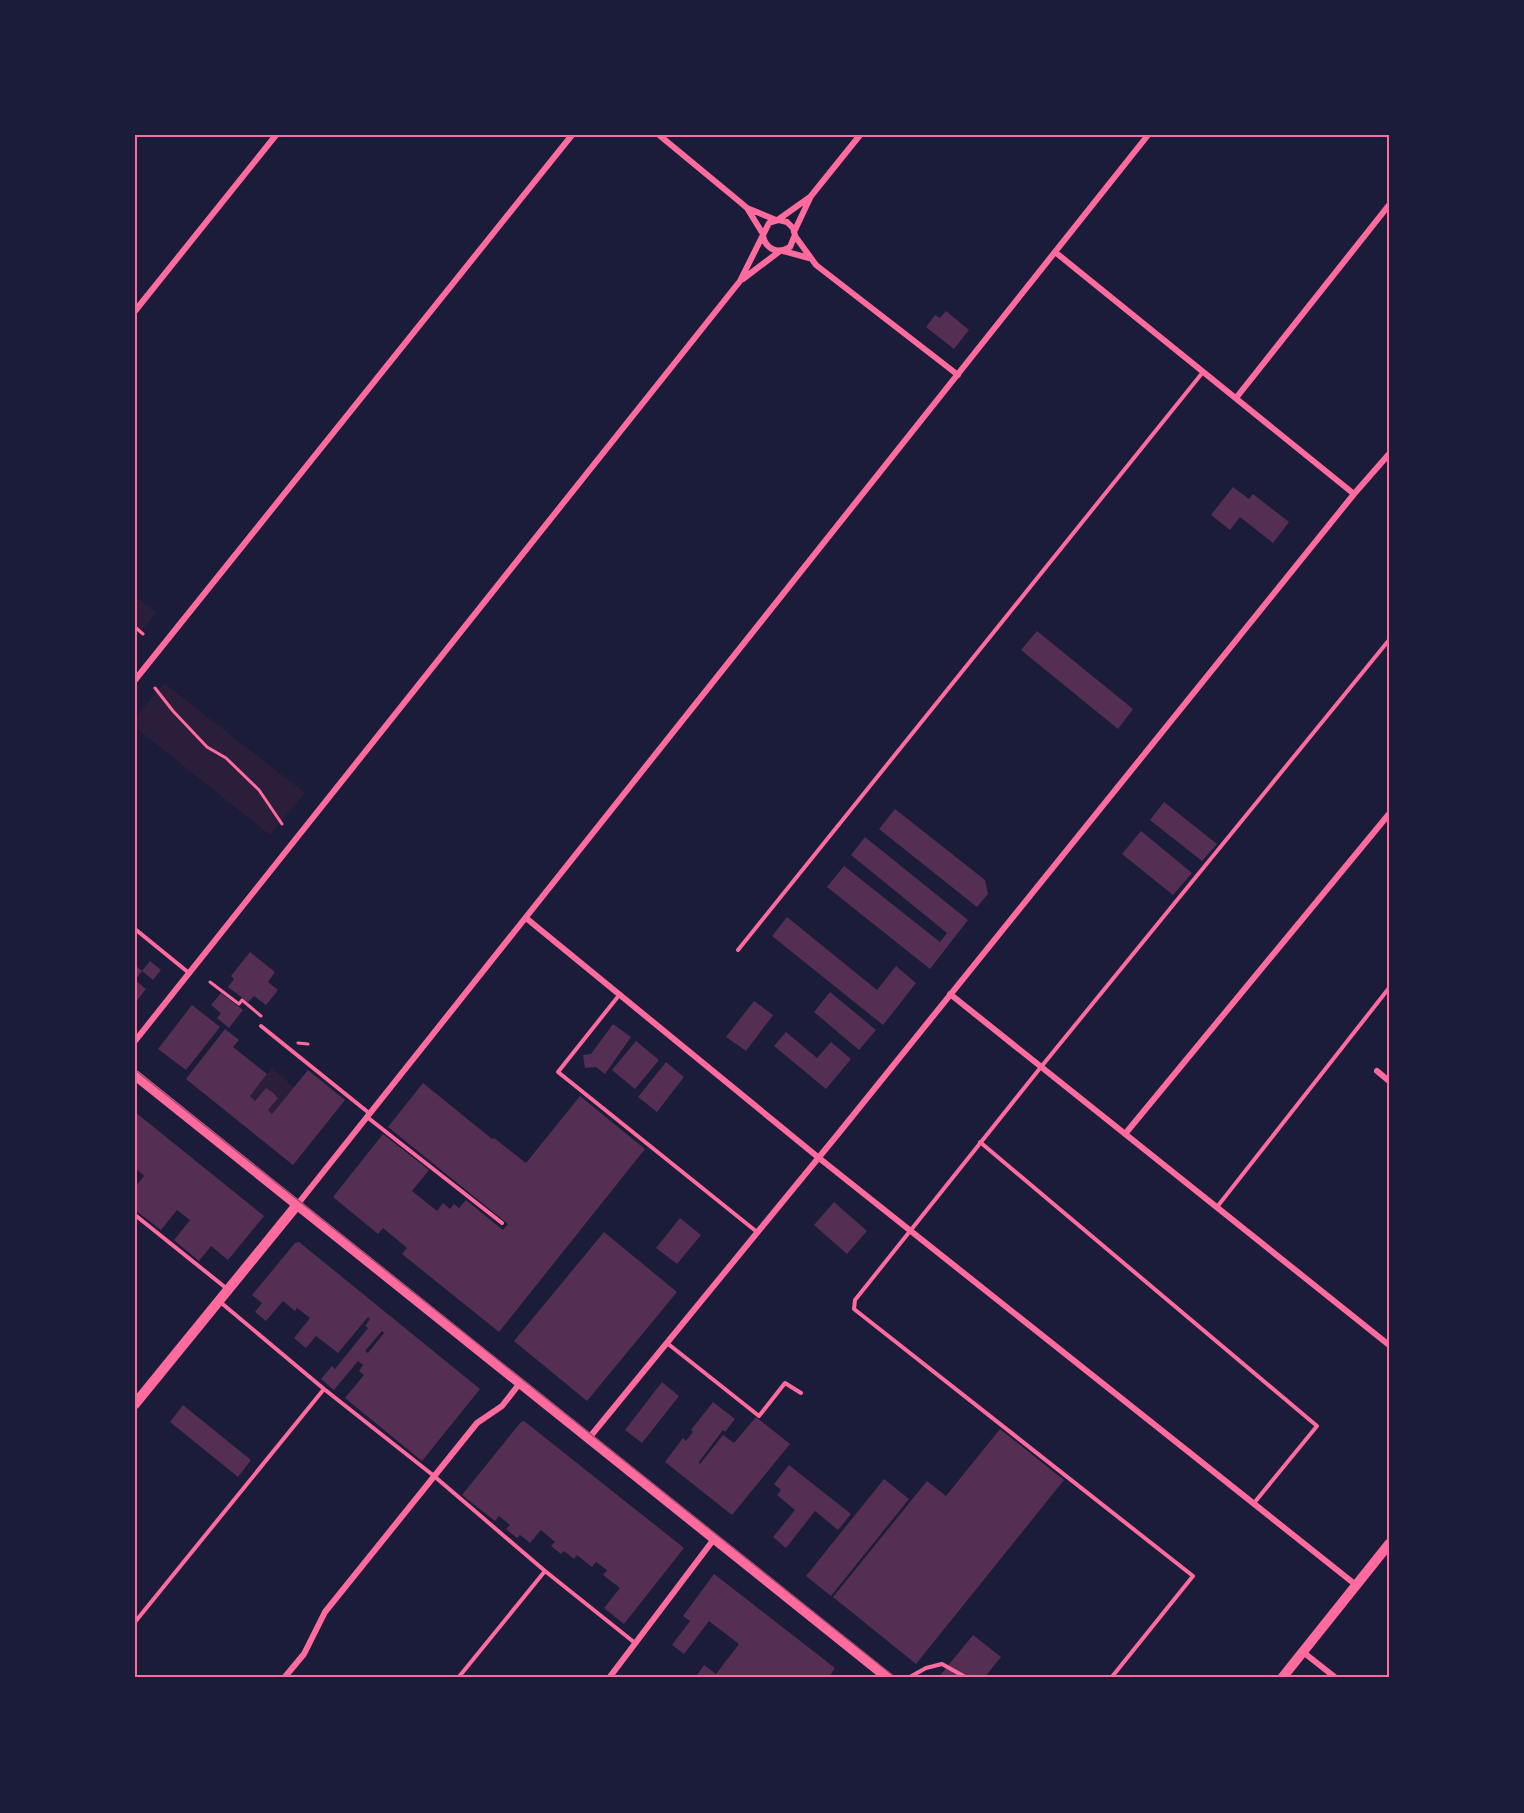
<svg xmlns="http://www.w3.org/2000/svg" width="1524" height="1813" viewBox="0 0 1524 1813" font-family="'Fira Sans',sans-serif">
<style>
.green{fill:#2a1e3b}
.building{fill:#542f53;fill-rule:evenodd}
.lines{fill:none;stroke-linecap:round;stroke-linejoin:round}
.path{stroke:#ff6b9d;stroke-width:3}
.service{stroke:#ff6b9d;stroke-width:4}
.minor{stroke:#ff6b9d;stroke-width:6}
.secondary{stroke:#ff6b9d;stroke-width:10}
.tram{stroke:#a44b75;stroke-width:1.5}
.neatline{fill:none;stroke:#ff6b9d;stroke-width:2}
</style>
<rect width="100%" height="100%" fill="#1b1b3a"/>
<path class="green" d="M 135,596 L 156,613 L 135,638 Z
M 164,683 L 305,793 L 270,835 L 135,727 L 135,718 Z
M 272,1068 L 294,1087 L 272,1114 L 268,1110 L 278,1098 L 266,1088 L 255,1101 L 250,1096 Z"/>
<path class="building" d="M 946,311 L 969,330 L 954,349 L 926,327 L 935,315 L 940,318 Z
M 1233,487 L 1249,499 L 1253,494 L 1289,522 L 1273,543 L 1240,517 L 1230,530 L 1211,515 Z
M 1037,631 L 1133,709 L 1118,729 L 1021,650 Z
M 1164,802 L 1217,844 L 1202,861 L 1150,820 Z
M 895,809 L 985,880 L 988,894 L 977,907 L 879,829 Z
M 1141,831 L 1192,873 L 1173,895 L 1122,854 Z
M 865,837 L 968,920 L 930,969 L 827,887 L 844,866 L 940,942 L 947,933 L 851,855 Z
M 787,917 L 877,990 L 896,966 L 916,983 L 883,1025 L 772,936 Z
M 250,952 L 275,972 L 268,982 L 278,990 L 266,1005 L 254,996 L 248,1002 L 228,987 L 234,979 L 231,976 Z
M 150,961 L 161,970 L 153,980 L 142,971 Z
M 135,965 L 142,971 L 135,980 L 146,989 L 135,1003 Z
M 830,992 L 876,1030 L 859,1050 L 814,1012 Z
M 221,993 L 243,1010 L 229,1028 L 217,1018 L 221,1013 L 211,1005 Z
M 754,1001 L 773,1015 L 746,1051 L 726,1037 Z
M 192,1005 L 220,1027 L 186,1070 L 158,1049 Z
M 613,1024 L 631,1037 L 605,1074 L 596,1067 L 585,1068 L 583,1055 L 591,1054 Z
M 225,1029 L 239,1040 L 233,1047 L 267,1074 L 250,1096 L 255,1101 L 266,1088 L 272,1092 L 278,1098 L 268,1110 L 272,1114 L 308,1070 L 345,1100 L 293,1165 L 186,1079 Z
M 786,1032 L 817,1058 L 831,1042 L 851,1059 L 826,1089 L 774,1046 Z
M 636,1041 L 659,1060 L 635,1089 L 612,1070 Z
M 666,1062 L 684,1077 L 657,1112 L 638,1097 Z
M 423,1083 L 492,1139 L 494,1138 L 526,1163 L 580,1096 L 645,1149 L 499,1332 L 402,1254 L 407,1248 L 383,1228 L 378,1234 L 333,1197 L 383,1134 L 429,1170 L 412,1191 L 437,1211 L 443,1203 L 450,1209 L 454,1204 L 459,1208 L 466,1200 L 503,1230 L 508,1224 L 388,1127 Z
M 135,1112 L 264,1216 L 228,1260 L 211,1246 L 199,1261 L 174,1240 L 190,1220 L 177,1210 L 161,1230 L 135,1210 L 135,1187 L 144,1176 L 135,1168 Z
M 834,1202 L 867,1231 L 847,1254 L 814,1225 Z
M 680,1218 L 701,1235 L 677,1264 L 656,1248 Z
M 604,1232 L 677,1292 L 587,1401 L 514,1341 Z
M 299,1242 L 480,1389 L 422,1461 L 345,1398 L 364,1375 L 359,1371 L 363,1365 L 358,1361 L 334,1390 L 321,1379 L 332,1366 L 335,1369 L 368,1328 L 365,1326 L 370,1319 L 368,1317 L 338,1353 L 316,1336 L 306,1348 L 294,1338 L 310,1318 L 297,1308 L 295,1311 L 283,1301 L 266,1321 L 255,1312 L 262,1303 L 252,1295 L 295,1243 ZM 382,1331 L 384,1333 L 368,1353 L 365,1351 Z
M 662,1382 L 679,1396 L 642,1443 L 625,1430 Z
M 713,1402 L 735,1419 L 725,1432 L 723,1430 L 699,1462 L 700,1464 L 723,1435 L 734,1443 L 756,1417 L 790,1444 L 732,1515 L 665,1462 L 683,1438 L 686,1441 L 693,1432 L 691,1430 Z
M 183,1405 L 251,1460 L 238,1477 L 170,1422 Z
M 524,1421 L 684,1548 L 624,1624 L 604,1608 L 620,1588 L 603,1575 L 607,1570 L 596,1562 L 592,1567 L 577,1555 L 574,1559 L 564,1551 L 561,1554 L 551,1546 L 555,1542 L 541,1530 L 530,1543 L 520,1535 L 517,1538 L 506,1529 L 510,1525 L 499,1516 L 495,1521 L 462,1495 L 521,1422 Z
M 1000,1429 L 1064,1480 L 916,1664 L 833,1597 L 927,1481 L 946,1496 Z
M 789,1465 L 851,1514 L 838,1530 L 815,1511 L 786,1548 L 773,1537 L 795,1510 L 777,1495 L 781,1490 L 774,1484 Z
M 884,1479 L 909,1499 L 831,1596 L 806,1576 Z
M 714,1574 L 835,1668 L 828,1678 L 695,1678 L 704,1665 L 716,1674 L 739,1644 L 709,1621 L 684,1654 L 672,1645 L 690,1621 L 683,1616 Z
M 973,1635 L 1001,1657 L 984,1678 L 938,1678 Z"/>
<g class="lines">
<path class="path" d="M 135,627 L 143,634
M 155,688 L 173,711 L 207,747 L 226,758 L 259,790 L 282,824
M 210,982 L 239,1004 L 242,1000 L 261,1016
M 298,1043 L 308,1044"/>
<path class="service" d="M 135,929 L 189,973
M 738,950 L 1203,372
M 620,994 L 558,1072 L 757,1232
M 261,1026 L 369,1113
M 367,1117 L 502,1223
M 980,1142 L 1317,1426 L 1254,1503
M 1217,1207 L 1389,988
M 135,1215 L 226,1288
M 219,1301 L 324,1389 L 434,1476 L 545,1571 L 635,1643
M 667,1343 L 759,1416 L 785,1383 L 801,1393
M 135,1622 L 324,1389
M 458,1678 L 545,1571
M 908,1678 L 926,1668 L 942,1664 L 967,1678
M 1111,1678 L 1193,1576 L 854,1309 L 855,1300 L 1041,1067 L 1389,640"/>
<path class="minor" d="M 659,135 L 740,202 L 747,208 L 763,234
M 747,208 L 776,220
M 779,219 L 810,197
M 794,232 L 811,196 L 860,135
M 795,236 L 816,265 L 958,375
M 783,251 L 809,258
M 1055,252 L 1354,494
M 743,279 L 780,251
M 135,311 L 276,135
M 1236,398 L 1389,205
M 135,680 L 572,135
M 526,918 L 819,1158 L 1356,1585
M 950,994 L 1389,1345
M 135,1041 L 740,281 L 769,223 L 779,220 L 787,222 L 793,228 L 795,235 L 790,247 C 778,254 766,250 763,236
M 1377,1071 L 1389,1081
M 1125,1134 L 1389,814
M 297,1205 L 1148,135
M 589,1438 L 838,1134 L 1354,494 L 1389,454
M 1303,1652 L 1336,1678
M 284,1678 L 304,1654 L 325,1612 L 477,1423 L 502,1406 L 520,1383
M 609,1678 L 714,1539"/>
<path class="secondary" d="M 135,1075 L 888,1678
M 135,1404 L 297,1205
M 1282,1678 L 1389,1544"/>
<path class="tram" d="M 135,1070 L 896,1678"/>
</g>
<rect width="1524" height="1813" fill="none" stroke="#1b1b3a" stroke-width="273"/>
<rect x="136" y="136" width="1252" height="1540" class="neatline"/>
</svg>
